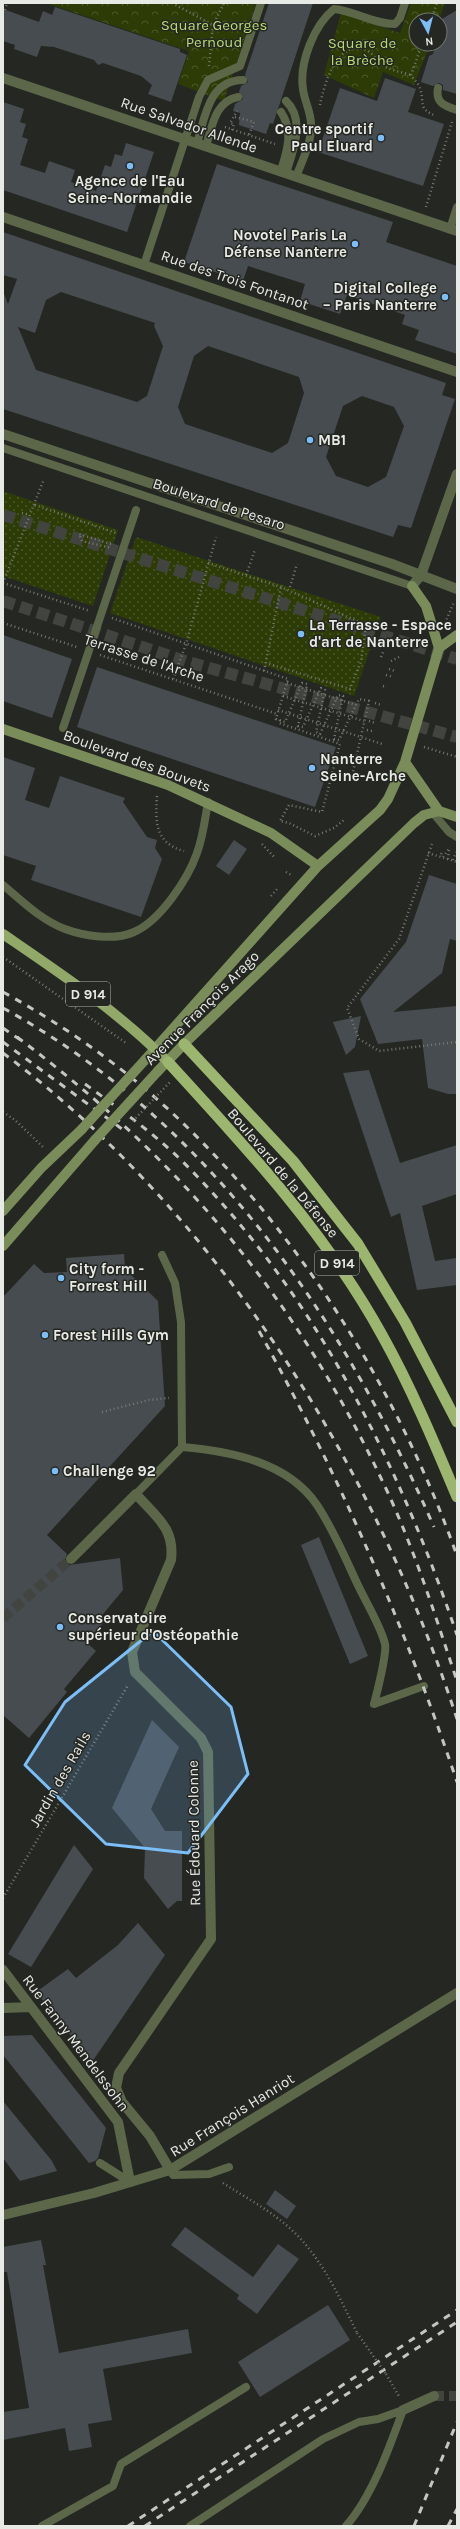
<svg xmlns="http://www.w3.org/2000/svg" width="460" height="2529" viewBox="0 0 460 2529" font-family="Karla,sans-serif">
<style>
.grass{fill:url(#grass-dots)}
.forest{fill:url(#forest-crowns)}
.building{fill:#474c50;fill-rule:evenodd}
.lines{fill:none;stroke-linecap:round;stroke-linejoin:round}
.minor-tunnel{stroke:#42443f;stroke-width:10;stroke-dasharray:10 5;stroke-linecap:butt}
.motorway-tunnel{stroke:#42443f;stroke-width:12;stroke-dasharray:12 6;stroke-linecap:butt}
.path{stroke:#777974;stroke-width:2.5;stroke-dasharray:1 3;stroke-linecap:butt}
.service{stroke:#5c6749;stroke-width:8}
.pedestrian{stroke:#5c6749;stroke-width:10}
.minor{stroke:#5c6749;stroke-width:10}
.tertiary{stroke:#5c6749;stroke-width:10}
.secondary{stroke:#7b8c5b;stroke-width:10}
.primary{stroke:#92a869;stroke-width:10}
.trunk{stroke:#9cb56f;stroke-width:11}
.rail{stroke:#c4c6c2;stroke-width:3;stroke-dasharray:7 7;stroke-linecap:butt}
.path-bridge{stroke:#777974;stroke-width:2.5;stroke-dasharray:1 3;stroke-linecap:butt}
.secondary-bridge{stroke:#7b8c5b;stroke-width:10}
.marked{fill:#7bbef8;fill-opacity:0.2;stroke:#7bbef8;stroke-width:3;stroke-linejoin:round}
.poi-dot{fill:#7bbef8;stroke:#252722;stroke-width:1.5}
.labels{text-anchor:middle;stroke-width:3;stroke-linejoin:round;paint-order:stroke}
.shield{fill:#252722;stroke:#aeb0ab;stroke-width:1}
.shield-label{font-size:14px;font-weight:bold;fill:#e8eae6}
.park-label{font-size:15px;fill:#b8db73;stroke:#252722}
.street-label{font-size:15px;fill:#e8eae6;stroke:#252722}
.poi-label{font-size:15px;font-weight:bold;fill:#e8eae6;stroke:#252722;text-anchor:start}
</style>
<defs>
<pattern id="grass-dots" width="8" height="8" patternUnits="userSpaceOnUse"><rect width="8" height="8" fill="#2d3c06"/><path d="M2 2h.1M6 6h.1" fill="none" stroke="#4b582a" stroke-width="1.8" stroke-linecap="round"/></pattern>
<pattern id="forest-crowns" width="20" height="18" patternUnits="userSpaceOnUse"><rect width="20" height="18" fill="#2d3c06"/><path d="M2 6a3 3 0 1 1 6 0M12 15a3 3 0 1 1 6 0" fill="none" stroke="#4b582a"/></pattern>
</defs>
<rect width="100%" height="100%" fill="#252722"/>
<path class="grass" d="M 3,491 L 118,530 L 93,606 L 3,576 Z
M 136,537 L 381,617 L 354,696 L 110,613 Z"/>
<path class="forest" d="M 46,3 L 256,3 L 224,101 L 178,84 L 189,51 Z
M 411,3 L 445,3 L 439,20 L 416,20 L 416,44 L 430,44 L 414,85 L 383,72 L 374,98 L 324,75 L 341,13 L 400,33 Z"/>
<path class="building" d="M 269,3 L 313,3 L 273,124 L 270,123 L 266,134 L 239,125 L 240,113 L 233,111 L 235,104 L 243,99 L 239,92 L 241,86 L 248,82 L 245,75 Z
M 55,7 L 180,49 L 180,52 L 187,55 L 171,102 L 148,94 L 152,85 L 141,76 L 103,63 L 98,65 L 94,60 L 54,47 L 41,46 L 37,57 L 14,49 L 15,45 L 3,41 L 3,9 L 39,22 L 43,11 L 52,15 Z
M 457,10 L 457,94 L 443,90 L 443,85 L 439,83 L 433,86 L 421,82 L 429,56 L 433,54 L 436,44 L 440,44 L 442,19 Z
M 385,78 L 416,89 L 408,112 L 444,124 L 423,186 L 318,152 L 340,88 L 377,101 Z
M 3,102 L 24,109 L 20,122 L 26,124 L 22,137 L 28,139 L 20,165 L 45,173 L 49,161 L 75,170 L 71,182 L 96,191 L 105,165 L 111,167 L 115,154 L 122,156 L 126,143 L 154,152 L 127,232 L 3,190 Z
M 217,164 L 393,222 L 386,242 L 457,266 L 457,354 L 415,340 L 419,330 L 402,324 L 405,315 L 347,295 L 340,314 L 300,301 L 305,284 L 248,266 L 243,281 L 184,262 Z
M 3,232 L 446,383 L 442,395 L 455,399 L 411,528 L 398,525 L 393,537 L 3,409 L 3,291 L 8,304 L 17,279 L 3,275 ZM 61,292 L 155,323 L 154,326 L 163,346 L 147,396 L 137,402 L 36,370 L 18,327 L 35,333 L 46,300 ZM 208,346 L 299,377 L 304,393 L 288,443 L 272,453 L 185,424 L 178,407 L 194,356 ZM 362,396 L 394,407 L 404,426 L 386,477 L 368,487 L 336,476 L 326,457 L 343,406 Z
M 3,635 L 72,659 L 52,718 L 3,701 Z
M 97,667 L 336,747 L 315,807 L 77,727 Z
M 3,757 L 35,768 L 25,800 L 49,808 L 60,776 L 125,798 L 123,802 L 147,837 L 157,840 L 155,848 L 162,859 L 141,917 L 31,880 L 36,866 L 3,855 Z
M 234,840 L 247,849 L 229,875 L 216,866 Z
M 429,875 L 457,884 L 457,941 L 450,939 L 442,973 L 393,1012 L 457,1006 L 457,1094 L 448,1094 L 428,1088 L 422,1039 L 378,1044 L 360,999 L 406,942 Z
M 361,1016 L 355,1047 L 346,1055 L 333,1022 Z
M 369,1070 L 400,1163 L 457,1145 L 457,1194 L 422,1206 L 435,1261 L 457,1258 L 457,1285 L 417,1290 L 400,1213 L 391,1217 L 343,1073 Z
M 124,1254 L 125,1269 L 158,1301 L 165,1406 L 47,1535 L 67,1554 L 65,1560 L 69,1565 L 120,1558 L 123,1590 L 99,1619 L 103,1623 L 86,1642 L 96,1651 L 64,1689 L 67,1692 L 29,1738 L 3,1715 L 3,1297 L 34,1264 L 44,1273 L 67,1272 L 66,1258 Z
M 319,1537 L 368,1656 L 350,1664 L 301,1545 Z
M 152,1720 L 179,1747 L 151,1809 L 165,1831 L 182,1831 L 182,1901 L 177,1901 L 168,1909 L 144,1878 L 145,1848 L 112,1808 Z
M 74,1845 L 93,1869 L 31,1967 L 8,1954 Z
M 138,1923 L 165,1955 L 92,2062 L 36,1992 L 68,1969 L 76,1978 L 118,1945 Z
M 32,2035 L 106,2128 L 98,2158 L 95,2161 L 89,2163 L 3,2055 L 3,2036 Z
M 3,2101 L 52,2161 L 57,2171 L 20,2181 L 3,2158 Z
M 275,2190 L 296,2206 L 287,2219 L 266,2204 Z
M 185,2227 L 253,2277 L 278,2244 L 299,2259 L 257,2314 L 237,2299 L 239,2295 L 171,2245 Z
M 41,2240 L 46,2265 L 43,2265 L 59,2353 L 188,2329 L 192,2353 L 103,2369 L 112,2420 L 88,2424 L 92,2447 L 69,2451 L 65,2428 L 3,2440 L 3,2412 L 29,2408 L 7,2272 L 3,2272 L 3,2247 Z
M 328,2305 L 350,2340 L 260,2397 L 238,2362 Z"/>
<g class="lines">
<path class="minor-tunnel" d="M 3,1618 L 71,1559
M 434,2396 L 457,2396"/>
<path class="motorway-tunnel" d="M 3,515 L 457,659
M 3,601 L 188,662 L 457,737"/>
<path class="path" d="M 172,3 L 213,25
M 5,10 L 7,3
M 431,20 L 437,3
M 422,44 L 411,75 C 413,79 419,84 420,88 C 425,104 417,108 436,116
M 209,66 L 213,25 L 224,3
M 320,105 C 324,85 336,42 363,49 C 372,51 375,59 381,64 C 388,70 402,72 411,75
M 235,117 L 254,122 L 249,135
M 225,127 L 275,144
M 232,130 L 234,124 L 230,123 L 237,111
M 426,207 L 452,122
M 35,505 L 116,533
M 22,513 L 30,515
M 111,544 L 79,534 L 82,541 L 111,548
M 208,563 L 281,587 L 366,625 L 361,661 L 350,689 L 266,663
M 246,575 L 255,550
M 3,583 L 90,611
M 3,583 L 44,479
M 290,587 L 297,564
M 112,618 L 288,679 L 276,719 L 285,722 L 302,683 L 307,684 L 298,726 L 303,727 L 321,688 L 325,690 L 316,732 L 320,734 L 338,695 L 343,696 L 334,739 L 339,740 L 359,699 L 369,701 L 353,772 L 370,778
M 3,623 L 77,647
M 445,623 L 454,602
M 100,655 L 277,714
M 381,657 L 383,652
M 391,661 L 399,657
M 389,669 L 395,671
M 264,671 L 281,587
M 386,675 L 393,677
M 173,679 L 186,644 L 216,537
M 287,683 L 356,705
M 383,686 L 387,687
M 283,696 L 364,721
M 375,703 L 381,705
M 278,710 L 382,744
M 280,720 L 279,723 L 340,744 L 322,812 L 289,805 L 280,821 L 289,823 L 315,836 L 334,828 L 344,820
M 369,721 L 375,723
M 367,730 L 372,731
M 424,747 L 457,757
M 157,796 C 155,822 155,843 184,851
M 262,844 L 275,858
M 432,844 L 399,939 L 347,1008 L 359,1039 L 379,1051 L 457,1042
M 428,853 L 457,862
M 441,854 L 443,851
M 443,857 L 449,849
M 448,859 L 449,850
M 453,860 L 456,852
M 286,872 L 293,876
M 271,896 L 278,888
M 3,957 L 126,1043
M 3,1112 L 15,1120 L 44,1148
M 102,1412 L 149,1400 L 169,1398
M 3,1898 L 128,1685
M 223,2183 C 243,2196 266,2208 285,2224 C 319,2252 338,2294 357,2333
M 386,2374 L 400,2398"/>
<path class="service" d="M 438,88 C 435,103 445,106 457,110
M 281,112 C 293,130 288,148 282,167
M 197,143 C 205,117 209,80 243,80
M 206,146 C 212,127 215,101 238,97
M 286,173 C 293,151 306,120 286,101
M 296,177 C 302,161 312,142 311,124 C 311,112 304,100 303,89 C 299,63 314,25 334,9 C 355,11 373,24 395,24 L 400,18 L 405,3
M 450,229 L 457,207
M 144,265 L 199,97 L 208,80 L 240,66 L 261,3
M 3,448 L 412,586
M 63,728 L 136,510
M 433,813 L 449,832 L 457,837
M 3,885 C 22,901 41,920 65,929 C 84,936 114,941 134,932 C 160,921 188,879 197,853 C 203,837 205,819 208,802
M 182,1447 C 230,1451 288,1462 317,1505 C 333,1529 344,1555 356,1581 C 364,1599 381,1626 385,1644 C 387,1653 377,1693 374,1704
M 136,1494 L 182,1447 L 181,1322 L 175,1283 L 162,1255
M 374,1704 L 424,1686
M 100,2163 L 130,2182
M 170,2170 L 173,2175 L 209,2174 L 229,2167
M 42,2526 L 113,2486 L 121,2464 L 246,2387
M 190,2526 L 323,2439 L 359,2422 L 378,2419 L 403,2410
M 346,2526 C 372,2497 390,2446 403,2410"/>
<path class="pedestrian" d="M 3,1970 L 118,2122 L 130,2182
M 3,2008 L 31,2007"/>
<path class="minor" d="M 3,78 L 457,231
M 3,217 L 457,372
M 412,586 L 421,575 L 457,474
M 71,1559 L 136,1494 C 156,1517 175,1528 171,1560 L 132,1652 L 135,1672 L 201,1738 L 208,1752 L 211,1939 L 119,2073 L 116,2088 L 122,2102 L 150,2136 L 170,2170
M 403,2410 L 434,2396"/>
<path class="tertiary" d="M 3,434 L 392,564 L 457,589
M 3,2215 L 94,2193 L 170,2170 L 457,1993"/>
<path class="secondary" d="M 412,586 L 426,606 L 439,648
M 3,729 L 168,785 L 271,833 L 318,866
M 405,762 L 439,811 L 457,817
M 145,1060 L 318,866 L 380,810 L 388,799 L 405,762 L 439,648 L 457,635
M 158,1071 L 184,1044 L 414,823 L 424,815 L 439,811
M 3,1211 L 42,1167 L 82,1129
M 3,1246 L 95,1140"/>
<path class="primary" d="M 3,934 C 60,973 119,1012 168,1062"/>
<path class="trunk" d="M 184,1044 L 293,1161 L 358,1244 L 405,1322 L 457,1422
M 168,1062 C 246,1147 326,1233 382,1335 C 411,1387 434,1442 457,1497"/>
<path class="rail" d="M 3,992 C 63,1025 119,1064 169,1110 C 296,1227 400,1393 457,1556
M 3,1008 C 208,1120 342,1316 434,1527
M 3,1028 L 22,1041
M 17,1037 C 185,1163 300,1303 388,1493 C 416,1554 436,1618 457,1681
M 3,1042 L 122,1129
M 3,1053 C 218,1213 375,1467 457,1719
M 85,1084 C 118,1108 151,1131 181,1160 C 313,1290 398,1461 457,1635
M 259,1331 C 339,1475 405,1626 457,1782
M 128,2526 L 457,2310
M 145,2526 L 457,2322
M 414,2526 L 457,2422
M 448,2526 L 457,2509"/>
<path class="path-bridge" d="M 133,1121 L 170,1082
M 357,2333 L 386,2374"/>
<path class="secondary-bridge" d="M 82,1129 L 145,1060
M 95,1140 L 158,1071"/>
</g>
<path class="marked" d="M 153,1631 L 231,1707 L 248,1774 L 188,1853 L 106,1844 L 25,1765 L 65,1702 Z"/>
<g class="poi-dot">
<circle cx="381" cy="138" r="4"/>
<circle cx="130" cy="166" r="4"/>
<circle cx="355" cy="244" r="4"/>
<circle cx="445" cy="297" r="4"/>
<circle cx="310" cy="440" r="4"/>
<circle cx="301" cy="634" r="4"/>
<circle cx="312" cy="768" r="4"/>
<circle cx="61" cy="1278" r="4"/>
<circle cx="45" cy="1335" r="4"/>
<circle cx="55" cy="1471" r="4"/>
<circle cx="60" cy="1627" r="4"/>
</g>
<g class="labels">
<g class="shield">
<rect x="66" y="982" width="44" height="24" rx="3"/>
<rect x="315" y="1251" width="44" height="24" rx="3"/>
</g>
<g class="shield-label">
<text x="88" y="999">D 914</text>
<text x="337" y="1268">D 914</text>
</g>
<g class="park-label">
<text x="214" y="30">Square Georges<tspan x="214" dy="17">Pernoud</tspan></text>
<text x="362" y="48">Square de<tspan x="362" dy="17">la Brèche</tspan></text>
</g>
<g class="street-label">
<text transform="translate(189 125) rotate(19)" y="5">Rue Salvador Allende</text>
<text transform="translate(235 280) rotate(19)" y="5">Rue des Trois Fontanot</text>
<text transform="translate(219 504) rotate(18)" y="5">Boulevard de Pesaro</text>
<text transform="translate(144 658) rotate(18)" y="5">Terrasse de l'Arche</text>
<text transform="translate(137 761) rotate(20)" y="5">Boulevard des Bouvets</text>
<text transform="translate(202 1008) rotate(-45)" y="5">Avenue François Arago</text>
<text transform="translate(283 1173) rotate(50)" y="5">Boulevard de la Défense</text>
<text transform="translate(60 1779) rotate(-60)" y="5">Jardin des Rails</text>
<text transform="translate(194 1833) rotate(-91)" y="5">Rue Édouard Colonne</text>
<text transform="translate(76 2043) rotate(53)" y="5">Rue Fanny Mendelssohn</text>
<text transform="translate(232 2115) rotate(-32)" y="5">Rue François Hanriot</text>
</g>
<g class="poi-label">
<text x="373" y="134" text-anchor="end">Centre sportif<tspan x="373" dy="17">Paul Eluard</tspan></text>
<text x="130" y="186" text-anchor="middle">Agence de l'Eau<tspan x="130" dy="17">Seine-Normandie</tspan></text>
<text x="347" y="240" text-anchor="end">Novotel Paris La<tspan x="347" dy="17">Défense Nanterre</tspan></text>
<text x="437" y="293" text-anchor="end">Digital College<tspan x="437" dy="17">– Paris Nanterre</tspan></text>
<text x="318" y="445">MB1</text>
<text x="309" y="630">La Terrasse - Espace<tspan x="309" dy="17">d'art de Nanterre</tspan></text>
<text x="320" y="764">Nanterre<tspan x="320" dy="17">Seine-Arche</tspan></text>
<text x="69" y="1274">City form -<tspan x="69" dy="17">Forrest Hill</tspan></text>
<text x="53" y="1340">Forest Hills Gym</text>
<text x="63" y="1476">Challenge 92</text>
<text x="68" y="1623">Conservatoire<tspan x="68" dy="17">supérieur d'Ostéopathie</tspan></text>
</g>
</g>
<rect width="460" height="2529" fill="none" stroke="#e8eae6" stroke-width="8"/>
<g transform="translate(428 32) rotate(173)"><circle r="19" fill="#252722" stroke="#737570"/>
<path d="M0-3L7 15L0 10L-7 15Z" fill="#7bbef8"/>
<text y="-6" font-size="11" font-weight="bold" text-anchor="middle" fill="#e8eae6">N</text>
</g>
</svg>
